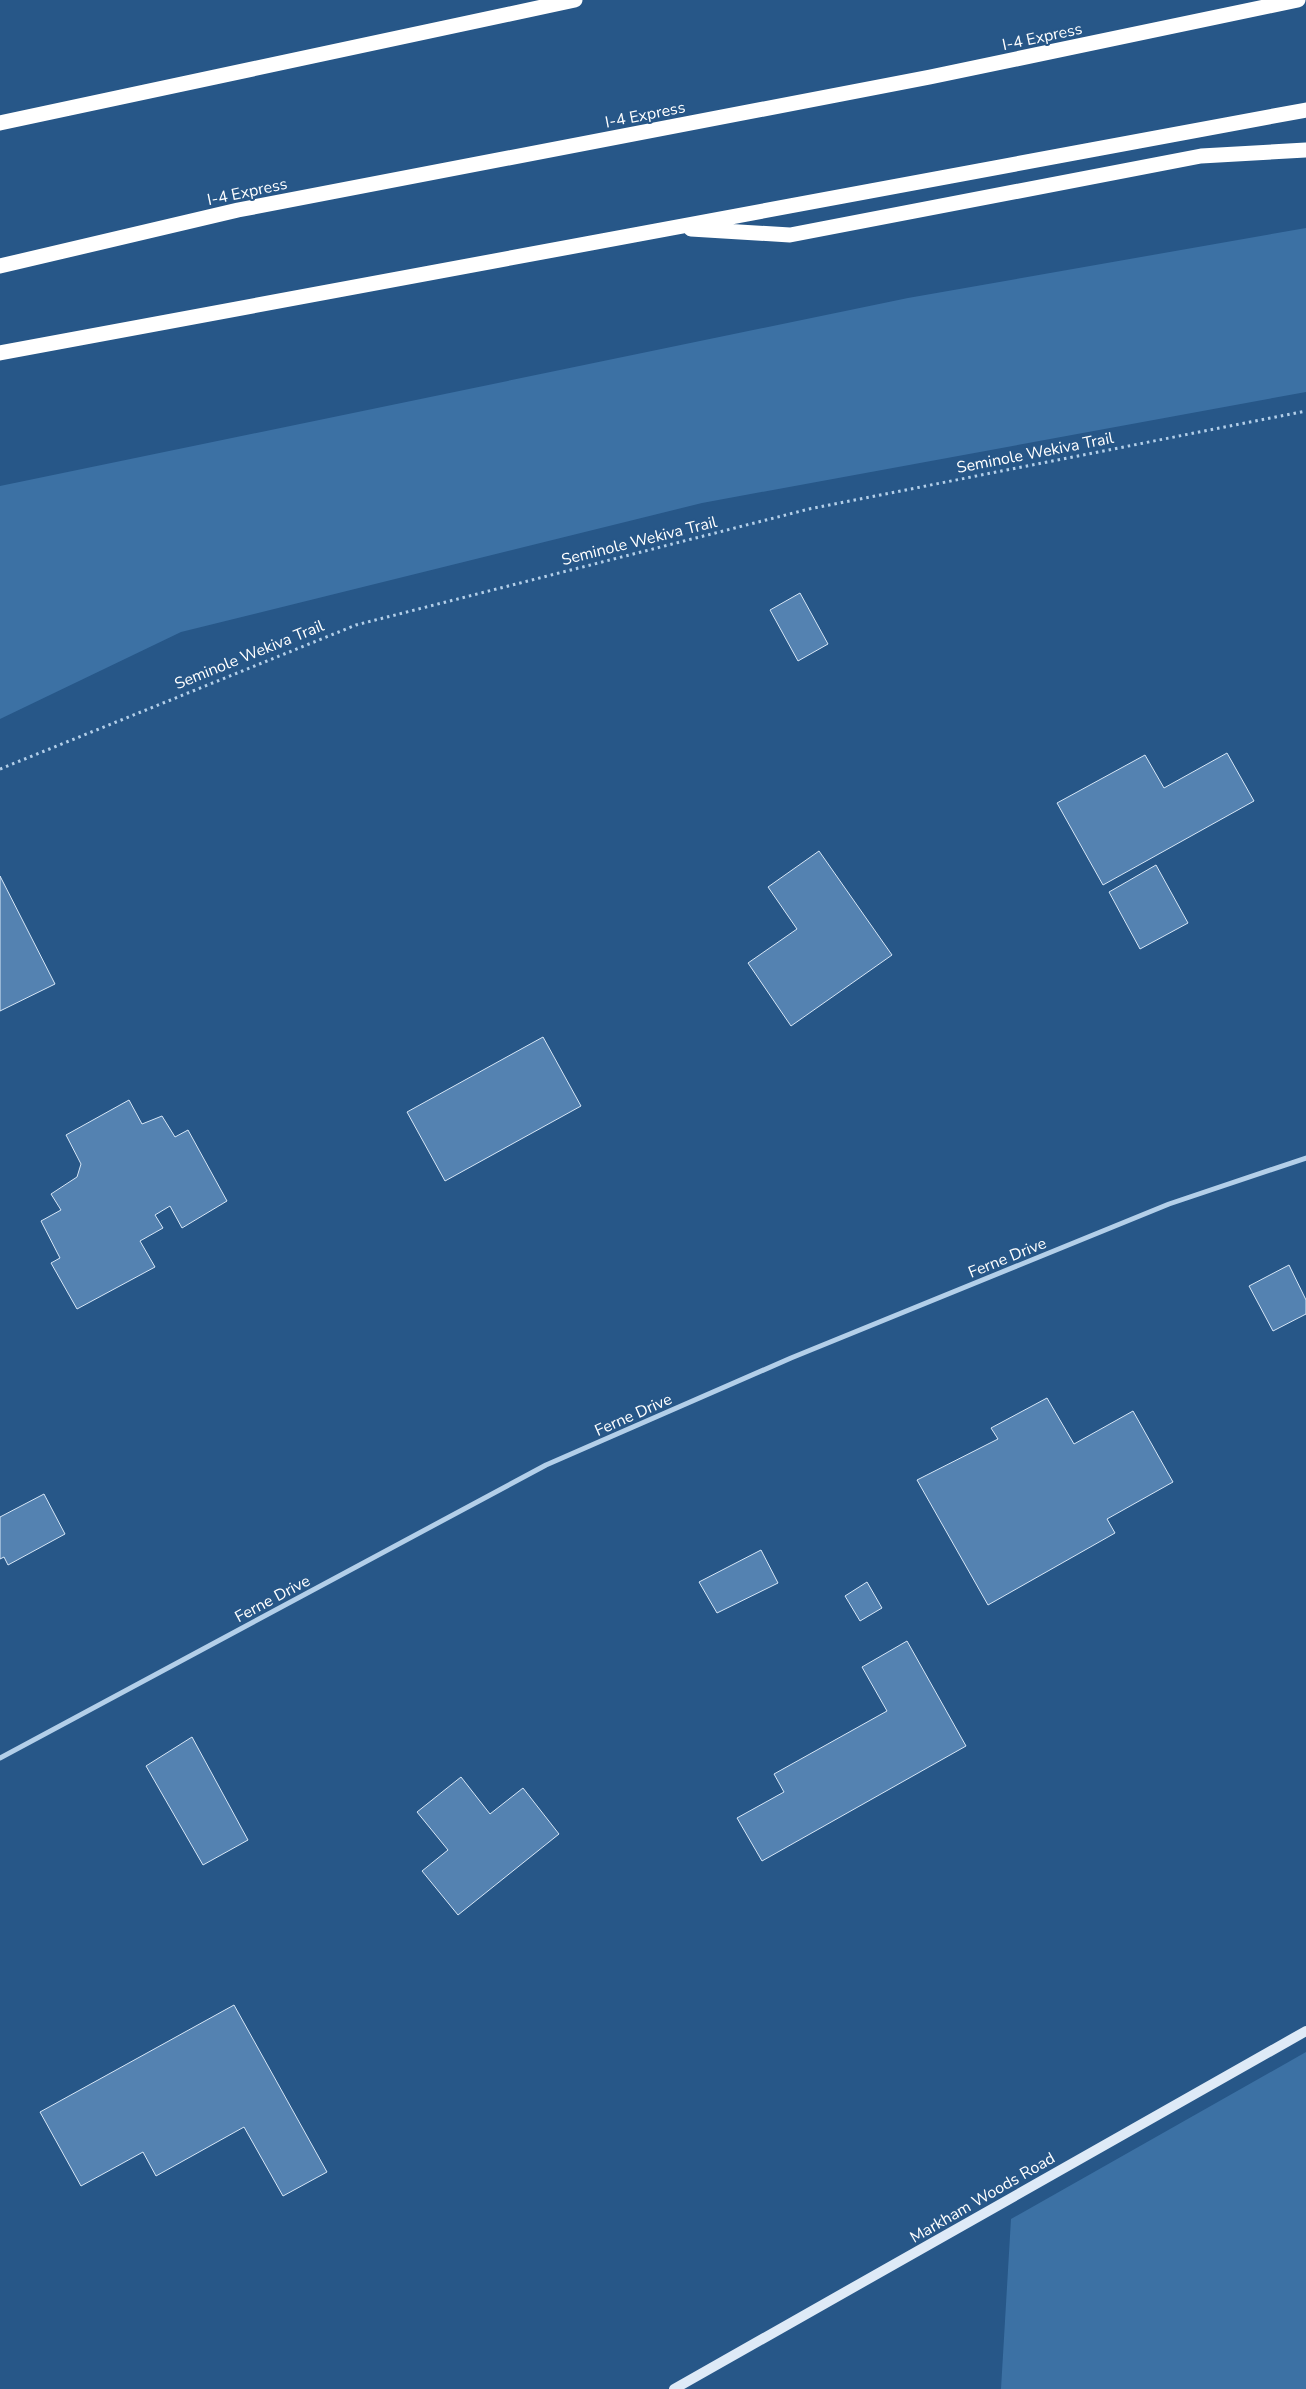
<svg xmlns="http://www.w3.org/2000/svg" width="1306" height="2389" viewBox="0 0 1306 2389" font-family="'Nunito Sans',sans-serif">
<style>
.green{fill:#3c71a4}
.building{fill:#5482b1;stroke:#d7e7f7}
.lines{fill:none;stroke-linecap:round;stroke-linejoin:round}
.path{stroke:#b3cfe9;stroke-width:3;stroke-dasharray:2.5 4;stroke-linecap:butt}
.minor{stroke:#b3cfe9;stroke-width:5}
.secondary{stroke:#deeaf7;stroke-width:10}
.motorway{stroke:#fff;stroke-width:15}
.labels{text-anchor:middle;stroke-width:4;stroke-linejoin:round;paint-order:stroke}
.street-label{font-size:16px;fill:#fff;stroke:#275788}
</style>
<rect width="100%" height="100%" fill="#275788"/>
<path class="green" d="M 1306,228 L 1306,392 L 702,503 L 181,632 L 0,719 L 0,486 L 908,298 Z
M 1306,2052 L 1306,2389 L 1001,2389 L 1011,2219 Z"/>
<path class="building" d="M 800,593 L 828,644 L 798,661 L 770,610 Z
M 1227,753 L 1254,801 L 1103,885 L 1057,803 L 1145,755 L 1164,788 Z
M 819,851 L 892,955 L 791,1026 L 748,963 L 797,929 L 768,887 Z
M 1156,865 L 1188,923 L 1140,949 L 1109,892 Z
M 0,876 L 55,984 L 0,1011 Z
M 543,1037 L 581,1106 L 445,1181 L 407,1112 Z
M 129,1100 L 142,1124 L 162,1116 L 175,1137 L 188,1130 L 227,1201 L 182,1228 L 170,1206 L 155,1215 L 163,1228 L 140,1241 L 155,1267 L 77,1309 L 51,1263 L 60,1258 L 41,1221 L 61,1210 L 51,1194 L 77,1177 L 81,1164 L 66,1135 Z
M 1289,1265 L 1306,1300 L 1306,1314 L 1273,1331 L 1249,1286 Z
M 1047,1398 L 1074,1444 L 1133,1411 L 1173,1482 L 1107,1519 L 1115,1533 L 988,1605 L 917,1480 L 998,1439 L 991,1428 Z
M 44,1494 L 65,1534 L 8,1565 L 4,1557 L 0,1559 L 0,1517 Z
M 761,1550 L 778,1583 L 717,1613 L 699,1582 Z
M 867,1582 L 882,1608 L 860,1621 L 845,1596 Z
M 907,1641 L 966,1746 L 762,1861 L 737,1818 L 784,1792 L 774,1774 L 887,1711 L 862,1667 Z
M 192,1737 L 248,1840 L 203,1865 L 146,1766 Z
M 461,1777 L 490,1814 L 523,1788 L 559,1834 L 458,1915 L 422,1871 L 448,1850 L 417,1812 Z
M 234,2005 L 327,2172 L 283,2196 L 244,2127 L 156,2176 L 143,2152 L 81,2186 L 40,2112 Z"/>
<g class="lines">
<path class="path" d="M 0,769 L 356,625 L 809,509 L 1306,411"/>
<path class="minor" d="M 0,1758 L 546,1465 L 791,1358 L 1169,1204 L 1306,1158"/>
<path class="secondary" d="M 674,2389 L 1306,2031"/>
<path class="motorway" d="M 0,123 L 575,0
M 691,229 L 790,235 L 1201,156 L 1306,150
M 0,266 L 238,210 L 930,77 L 1298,0
M 0,353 L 1306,110"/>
</g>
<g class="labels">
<g class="street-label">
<text transform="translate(1042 36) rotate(-12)" y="6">I-4 Express</text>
<text transform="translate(645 114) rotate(-11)" y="6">I-4 Express</text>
<text transform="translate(247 191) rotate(-12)" y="6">I-4 Express</text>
<text transform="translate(1035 452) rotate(-11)" y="6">Seminole Wekiva Trail</text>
<text transform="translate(639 540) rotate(-14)" y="6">Seminole Wekiva Trail</text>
<text transform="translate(249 654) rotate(-22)" y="6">Seminole Wekiva Trail</text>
<text transform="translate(1007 1257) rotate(-22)" y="6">Ferne Drive</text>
<text transform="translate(633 1414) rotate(-24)" y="6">Ferne Drive</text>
<text transform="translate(272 1598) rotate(-28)" y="6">Ferne Drive</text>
<text transform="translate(982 2197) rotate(-30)" y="6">Markham Woods Road</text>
</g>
</g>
</svg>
